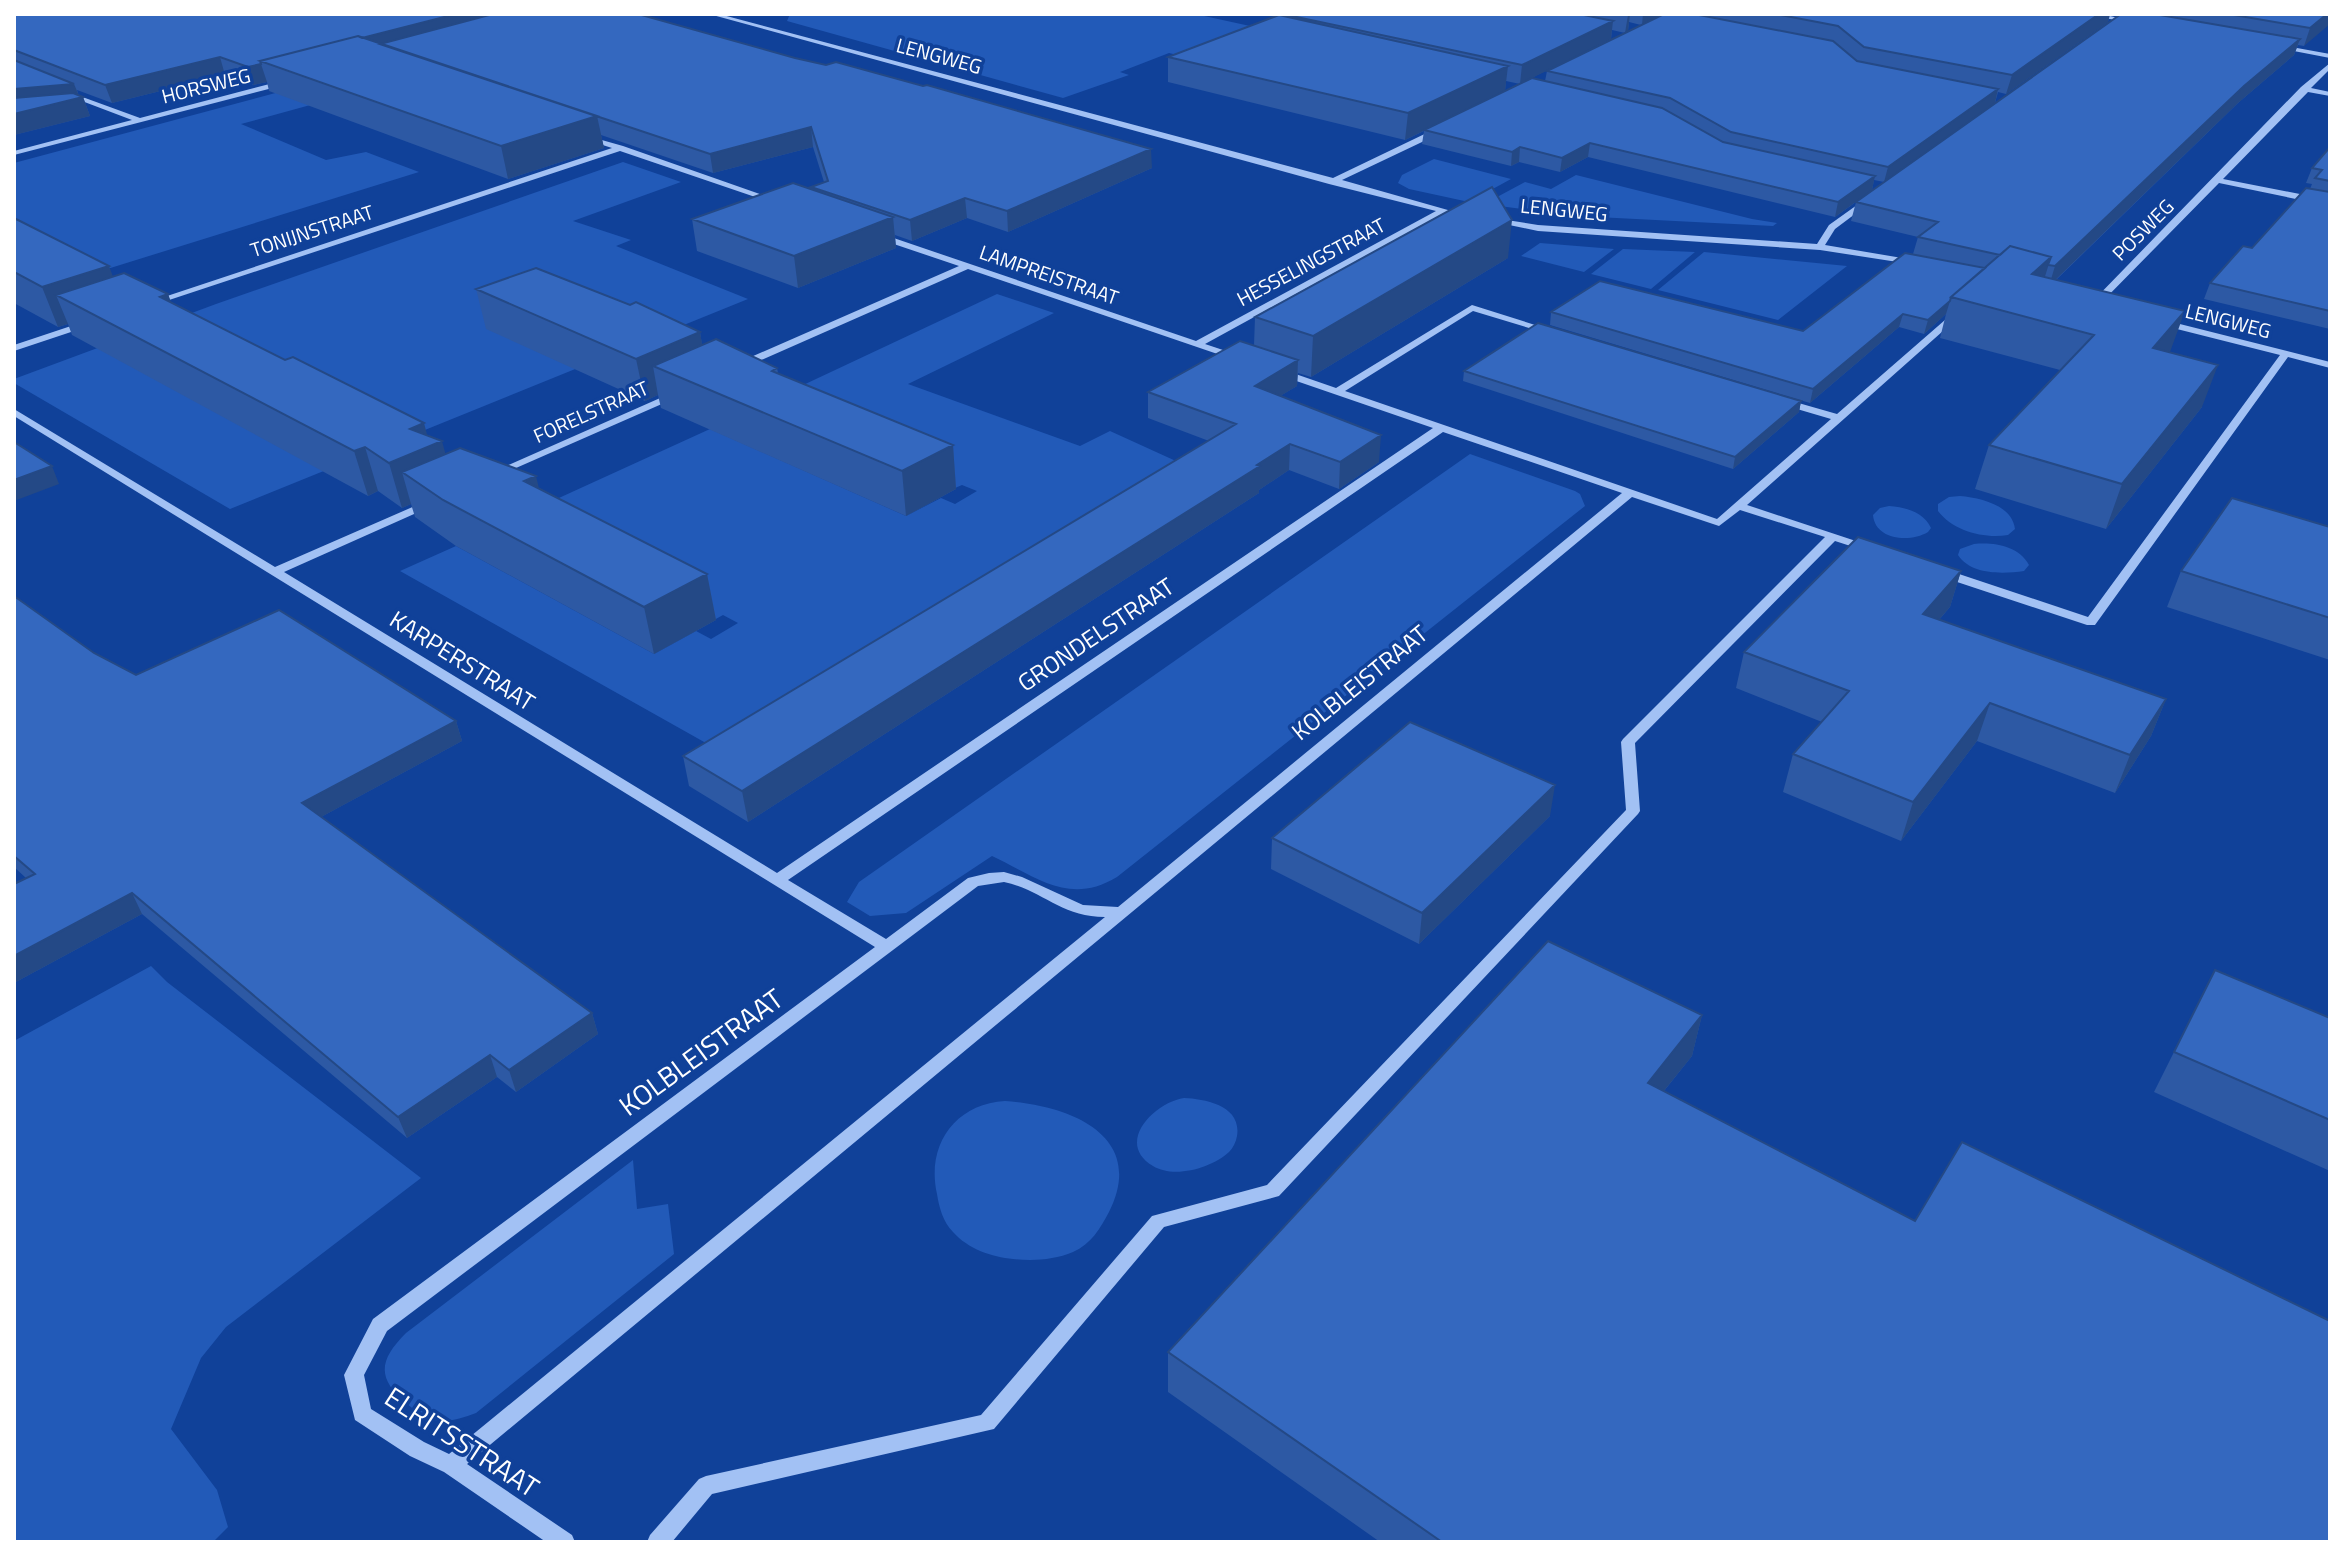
<svg xmlns="http://www.w3.org/2000/svg" width="2344" height="1556" viewBox="0 0 2344 1556" font-family="'Titillium Web',sans-serif">
<style>
.green{fill:#225ab8}
.lines{fill:none;stroke-linecap:round;stroke-linejoin:round}
.minor{fill:#a2c1f4;fill-rule:evenodd}
.wall{fill:#2d59a4;fill-rule:evenodd}
.shaded-wall{fill:#244986}
.building{fill:#3468bf;stroke:#244986;stroke-width:2}
.labels{text-anchor:middle;stroke-width:7;stroke-linejoin:round;paint-order:stroke}
.far-street-label{font-size:20px;fill:#fff;stroke:#104199}
.street-label{font-size:24px;fill:#fff;stroke:#104199}
.near-street-label{font-size:28px;fill:#fff;stroke:#104199}
</style>
<rect width="100%" height="100%" fill="#104199"/>
<path class="green" d="M 790,14 L 1195,14 L 1250,26 L 1287,14 L 1326,14 L 1206,62 L 1169,53 L 1120,72 L 1129,75 L 1063,98 L 787,21 Z
M 361,70 L 394,82 L 241,124 L 326,160 L 366,152 L 419,172 L 14,298 L 14,163 Z
M 1434,159 L 1511,179 L 1469,202 L 1409,189 L 1398,183 L 1402,175 Z
M 623,162 L 681,182 L 573,221 L 631,240 L 616,246 L 748,299 L 230,509 L 14,383 L 14,379 L 216,304 Z
M 1576,175 L 1752,219 L 1777,223 L 1773,226 L 1577,216 L 1484,204 L 1525,182 L 1551,189 Z
M 1540,243 L 1614,249 L 1584,272 L 1521,256 Z
M 1623,249 L 1695,252 L 1651,289 L 1591,274 Z
M 1704,252 L 1847,266 L 1778,320 L 1658,290 Z
M 997,294 L 1054,313 L 908,384 L 1080,446 L 1110,431 L 1200,472 L 713,747 L 400,571 L 456,546 L 654,654 L 696,631 L 711,639 L 738,623 L 723,615 L 714,620 L 526,513 L 710,429 L 906,516 L 941,498 L 955,504 L 977,491 L 962,485 L 955,488 L 767,402 Z
M 1470,454 L 1575,491 L 1580,494 L 1585,506 L 1117,877 C 1069,906 1037,877 992,856 L 906,913 L 870,916 L 847,902 L 859,882 Z
M 1960,496 C 1981,498 2012,505 2015,529 L 2008,535 C 1984,539 1953,531 1938,511 L 1938,504 L 1949,497 Z
M 1889,506 C 1905,507 1924,512 1931,528 L 1928,532 C 1910,543 1875,540 1873,515 L 1880,508 Z
M 1974,544 C 1994,542 2019,546 2029,565 L 2024,571 C 2002,574 1971,575 1958,555 L 1960,549 Z
M 151,966 L 167,982 L 421,1178 L 226,1327 L 201,1358 L 171,1429 L 217,1490 L 228,1527 L 213,1542 L 14,1542 L 14,1041 Z
M 1184,1098 C 1206,1099 1242,1106 1237,1136 C 1236,1142 1233,1148 1229,1152 C 1212,1168 1174,1179 1153,1166 C 1114,1143 1155,1102 1184,1098 Z
M 1005,1101 C 1067,1105 1148,1134 1109,1212 C 1100,1229 1091,1244 1073,1252 C 1054,1260 1033,1261 1013,1259 C 992,1257 968,1249 953,1232 C 943,1222 939,1207 937,1194 C 926,1145 955,1104 1005,1101 Z
M 633,1160 L 637,1209 L 668,1204 L 674,1254 L 476,1413 C 462,1418 448,1423 433,1420 C 423,1418 415,1410 407,1404 C 376,1378 379,1360 406,1333 Z"/>
<g class="lines">
<path class="minor" d="M 709,14 L 719,14 L 1333,178 L 1435,129 L 1441,129 L 1441,133 L 1342,180 L 1469,216 L 1465,219 L 1444,213 L 1205,344 L 1241,356 L 1243,358 L 1238,361 L 968,269 L 743,368 L 735,368 L 735,364 L 959,266 L 876,238 L 875,236 L 879,233 L 1196,341 L 1436,211 L 1329,184 Z
M 2087,14 L 2101,14 L 2136,22 L 2133,24 Z
M 2280,45 L 2330,54 L 2330,58 L 2278,48 Z
M 2330,63 L 2330,69 L 2311,88 L 2330,92 L 2330,96 L 2308,92 L 2223,179 L 2330,200 L 2330,206 L 2219,183 L 2097,307 L 2091,307 L 2091,303 L 2301,87 Z
M 285,80 L 288,84 L 14,155 L 14,151 L 132,120 L 66,95 L 66,91 L 140,118 Z
M 584,135 L 623,146 L 780,201 L 773,203 L 620,151 L 154,305 L 146,303 L 612,148 L 584,139 Z
M 1864,200 L 1871,202 L 1835,229 L 1825,245 L 1914,260 L 1917,261 L 1917,265 L 1820,250 L 1538,231 L 1490,221 L 1494,218 L 1538,225 L 1817,244 L 1829,225 Z
M 1472,305 L 1554,331 L 1549,334 L 1473,311 L 1345,391 L 1717,519 L 1831,419 L 1780,404 L 1780,400 L 1788,400 L 1837,414 L 1953,313 L 1961,315 L 1747,505 L 1874,547 L 1874,551 L 1866,551 L 1835,541 L 1635,743 L 1640,811 L 1638,814 L 1279,1196 L 1164,1227 L 994,1429 L 712,1494 L 672,1542 L 647,1542 L 650,1535 L 699,1479 L 706,1476 L 981,1415 L 1152,1216 L 1267,1185 L 1626,810 L 1621,742 L 1623,739 L 1825,537 L 1740,510 L 1719,526 L 1632,497 L 467,1464 L 572,1535 L 575,1542 L 546,1542 L 444,1472 L 410,1456 L 355,1420 L 344,1375 L 373,1319 L 875,947 L 14,416 L 14,409 L 275,567 L 424,502 L 432,502 L 432,506 L 284,572 L 777,873 L 1433,428 L 1276,374 L 1276,370 L 1284,370 L 1336,388 ZM 1443,432 L 1622,493 L 1118,907 L 1083,905 L 1022,877 L 1004,872 L 989,873 L 968,878 L 886,939 L 788,880 ZM 1004,882 C 1042,890 1061,917 1105,917 L 449,1454 L 424,1442 L 371,1409 L 364,1375 L 387,1331 L 978,886 Z
M 2164,320 L 2330,362 L 2330,368 L 2288,357 L 2095,625 L 2087,625 L 1939,576 L 1937,573 L 1939,570 L 1947,570 L 2088,617 L 2280,355 L 2161,325 L 2159,323 Z
M 86,321 L 91,324 L 89,326 L 14,351 L 14,345 Z
M 676,391 L 681,394 L 680,396 L 498,476 L 490,476 L 488,474 Z"/>
</g>
<path class="wall" d="M 14,14 L 1152,168 L 1008,232 L 967,218 L 912,241 L 895,235 L 896,248 L 798,288 L 697,251 L 692,219 L 811,189 L 811,187 L 824,182 L 813,147 L 713,173 L 601,135 L 604,148 L 508,179 L 269,91 L 267,82 L 253,85 L 225,75 L 112,103 L 77,90 L 79,96 L 83,97 L 90,116 L 14,135 Z
M 1297,14 L 2110,14 L 2108,22 L 2006,94 L 1998,92 L 1995,103 L 1884,182 L 2121,14 L 2330,14 L 2304,46 L 2298,45 L 2294,55 L 2238,103 L 2056,280 L 2170,352 L 2202,407 L 2106,529 L 1975,489 L 1989,445 L 2060,370 L 1940,338 L 1946,314 L 1924,334 L 1899,327 L 1810,403 L 1550,325 L 1551,312 L 1803,331 L 1913,254 L 1918,237 L 1851,221 L 1856,202 L 1835,217 L 1588,157 L 1560,172 L 1519,162 L 1511,166 L 1422,144 L 1424,131 L 1405,140 L 1168,82 L 1168,57 L 1292,18 L 1292,16 ZM 1629,22 L 1641,25 L 1628,31 ZM 1612,30 L 1625,33 L 1547,71 L 1545,81 L 1521,83 L 1611,39 ZM 1506,81 L 1520,84 L 1505,91 ZM 1874,180 L 1884,182 L 1872,190 Z
M 2330,147 L 2330,329 L 2204,299 L 2210,283 L 2252,248 L 2310,189 L 2312,184 L 2306,183 L 2312,168 Z
M 14,218 L 113,277 L 168,294 L 171,303 L 427,435 L 446,454 L 539,488 L 707,574 L 716,620 L 654,654 L 456,546 L 415,517 L 411,504 L 402,508 L 378,491 L 368,496 L 72,335 L 68,324 L 58,327 L 14,303 Z
M 1508,258 L 1311,377 L 1298,373 L 1297,386 L 1280,396 L 1379,462 L 1339,489 L 1289,470 L 1259,490 L 1259,493 L 748,822 L 689,786 L 683,756 L 1209,441 L 1148,418 L 1148,392 L 1254,345 L 1255,317 Z
M 476,289 L 700,332 L 702,345 L 777,368 L 778,373 L 953,445 L 956,489 L 906,516 L 661,408 L 658,395 L 645,401 L 486,329 Z
M 1464,371 L 1801,401 L 1799,412 L 1733,469 L 1463,381 Z
M 2330,527 L 2330,660 L 2167,607 L 2181,571 Z
M 1961,571 L 1950,607 L 1939,620 L 2166,699 L 2151,736 L 2115,793 L 1977,741 L 1901,841 L 1783,792 L 1793,754 L 1822,722 L 1736,688 L 1744,652 Z
M 14,596 L 94,653 L 136,675 L 456,721 L 462,741 L 321,817 L 592,1013 L 598,1034 L 516,1092 L 497,1077 L 407,1138 L 142,914 L 14,983 L 14,884 L 26,878 L 14,867 Z
M 1550,816 L 1419,944 L 1271,869 L 1272,838 Z
M 2215,970 L 2330,1018 L 2330,1171 L 2154,1092 Z
M 1702,1015 L 1692,1056 L 1664,1091 L 1915,1221 L 2330,1542 L 1380,1542 L 1168,1392 L 1168,1352 Z"/>
<path class="shaded-wall" d="M 456,14 L 526,14 L 382,52 L 265,63 Z
M 1630,14 L 1628,31 L 1625,33 L 1628,15 Z
M 1643,14 L 1663,14 L 1642,25 Z
M 2099,14 L 2110,14 L 2108,22 L 2006,94 L 2012,75 Z
M 2327,14 L 2330,14 L 2330,24 L 2304,46 L 2310,28 Z
M 1613,21 L 1611,39 L 1520,84 L 1522,65 Z
M 2300,39 L 2294,55 L 2238,103 L 2049,286 L 2055,266 L 2244,86 Z
M 220,57 L 225,75 L 112,103 L 105,85 Z
M 261,64 L 267,82 L 253,85 L 248,67 Z
M 1508,66 L 1505,91 L 1405,140 L 1408,113 Z
M 74,84 L 80,98 L 83,97 L 90,116 L 14,135 L 14,89 Z
M 1998,89 L 1995,103 L 1884,182 L 1888,167 Z
M 597,116 L 604,148 L 508,179 L 501,146 Z
M 811,127 L 813,147 L 713,173 L 710,154 Z
M 1590,143 L 1588,157 L 1560,172 L 1562,158 Z
M 1520,147 L 1519,162 L 1511,166 L 1512,152 Z
M 1151,149 L 1152,168 L 1008,232 L 1007,211 Z
M 1875,176 L 1872,190 L 1835,217 L 1838,202 Z
M 965,198 L 967,218 L 912,241 L 910,220 Z
M 893,217 L 896,248 L 798,288 L 794,256 Z
M 1512,220 L 1508,258 L 1311,377 L 1313,336 Z
M 2051,257 L 2039,296 L 2032,274 Z
M 109,266 L 124,306 L 56,295 L 68,324 L 58,327 L 42,287 Z
M 168,294 L 182,334 L 160,297 Z
M 1950,301 L 1946,314 L 1924,334 L 1928,320 Z
M 2185,311 L 2170,352 L 2153,348 Z
M 1903,314 L 1899,327 L 1810,403 L 1813,389 Z
M 700,332 L 707,373 L 653,366 L 658,395 L 645,401 L 636,359 Z
M 1298,360 L 1297,386 L 1254,412 L 1255,386 Z
M 2218,365 L 2202,407 L 2106,529 L 2122,484 Z
M 1801,401 L 1799,412 L 1733,469 L 1735,457 Z
M 424,423 L 430,446 L 442,441 L 454,485 L 402,472 L 411,504 L 402,508 L 389,463 L 410,429 Z
M 1381,435 L 1379,462 L 1339,489 L 1340,462 Z
M 1290,444 L 1289,470 L 1259,490 L 1259,493 L 748,822 L 742,791 Z
M 953,445 L 956,489 L 906,516 L 902,471 Z
M 365,447 L 378,491 L 368,496 L 354,451 Z
M 52,466 L 59,484 L 14,501 L 14,480 Z
M 536,476 L 547,521 L 524,481 Z
M 1961,571 L 1950,607 L 1912,651 L 1923,614 Z
M 707,574 L 716,620 L 654,654 L 644,607 Z
M 2166,699 L 2151,736 L 2115,793 L 2130,755 Z
M 1990,703 L 1977,741 L 1901,841 L 1913,802 Z
M 456,721 L 462,741 L 310,823 L 302,803 Z
M 1555,785 L 1550,816 L 1419,944 L 1422,913 Z
M 132,893 L 142,914 L 14,983 L 14,956 Z
M 592,1013 L 598,1034 L 516,1092 L 509,1070 Z
M 1702,1015 L 1692,1056 L 1638,1123 L 1648,1083 Z
M 490,1055 L 497,1077 L 407,1138 L 398,1117 Z"/>
<path class="building" d="M 14,14 L 456,14 L 362,38 L 358,36 L 260,61 L 261,64 L 248,67 L 220,57 L 105,85 L 14,50 Z
M 493,14 L 638,14 L 795,58 L 826,65 L 836,62 L 923,86 L 927,85 L 1151,149 L 1007,211 L 965,198 L 910,220 L 811,187 L 828,181 L 811,127 L 710,154 L 380,44 Z
M 1297,14 L 1579,14 L 1613,21 L 1522,65 L 1292,16 Z
M 1664,14 L 1694,14 L 1833,41 L 1857,61 L 1998,89 L 1888,167 L 1731,132 L 1670,98 L 1547,71 Z
M 1775,14 L 2099,14 L 2012,75 L 1864,47 L 1838,26 Z
M 2121,14 L 2154,14 L 2300,39 L 2244,86 L 2055,266 L 2048,265 L 2051,257 L 2010,246 L 2000,255 L 1918,237 L 1938,222 L 1856,202 Z
M 2228,14 L 2327,14 L 2310,28 Z
M 1279,15 L 1508,66 L 1408,113 L 1168,57 Z
M 358,36 L 597,116 L 501,146 L 260,61 Z
M 14,60 L 74,84 L 14,89 Z
M 1532,78 L 1662,108 L 1723,142 L 1875,176 L 1838,202 L 1590,143 L 1562,158 L 1520,147 L 1512,152 L 1424,130 Z
M 73,93 L 83,97 L 14,114 L 14,98 Z
M 2330,147 L 2330,181 L 2315,178 L 2322,170 L 2312,168 Z
M 793,183 L 893,217 L 794,256 L 692,219 Z
M 1492,187 L 1512,220 L 1313,336 L 1255,317 Z
M 2306,188 L 2330,192 L 2330,311 L 2210,283 L 2243,246 L 2252,248 Z
M 14,218 L 109,266 L 42,287 L 14,272 Z
M 2010,246 L 2051,257 L 2032,274 L 2185,311 L 2153,348 L 2218,365 L 2122,484 L 1989,445 L 2094,335 L 1951,297 Z
M 1905,253 L 1985,268 L 1951,297 L 1950,301 L 1928,320 L 1903,314 L 1813,389 L 1551,312 L 1600,281 L 1803,331 Z
M 536,268 L 630,305 L 636,302 L 700,332 L 636,359 L 476,289 Z
M 124,273 L 168,294 L 160,297 L 285,360 L 293,357 L 424,423 L 410,429 L 442,441 L 389,463 L 365,447 L 354,451 L 56,295 Z
M 1538,323 L 1801,401 L 1735,457 L 1464,371 Z
M 716,339 L 777,368 L 772,371 L 953,445 L 902,471 L 653,366 Z
M 1240,341 L 1298,360 L 1255,386 L 1381,435 L 1340,462 L 1290,444 L 1257,465 L 1260,466 L 742,791 L 683,756 L 1236,424 L 1148,392 Z
M 14,442 L 52,466 L 14,480 Z
M 460,448 L 536,476 L 524,481 L 707,574 L 644,607 L 443,500 L 402,472 Z
M 2232,498 L 2330,527 L 2330,618 L 2181,571 Z
M 1858,537 L 1961,571 L 1923,614 L 2166,699 L 2130,755 L 1990,703 L 1913,802 L 1793,754 L 1849,691 L 1744,652 Z
M 14,596 L 94,653 L 136,675 L 279,610 L 456,721 L 302,803 L 592,1013 L 509,1070 L 490,1055 L 398,1117 L 132,893 L 14,956 L 14,884 L 35,874 L 14,856 Z
M 1410,722 L 1555,785 L 1422,913 L 1272,838 Z
M 1548,941 L 1702,1015 L 1648,1083 L 1915,1221 L 1962,1142 L 2330,1321 L 2330,1542 L 1442,1542 L 1168,1352 Z
M 2215,970 L 2330,1018 L 2330,1120 L 2174,1052 Z"/>
<g class="labels">
<g class="far-street-label">
<text transform="translate(939 56) rotate(15)" y="7">LENGWEG</text>
<text transform="translate(206 86) rotate(-14)" y="7">HORSWEG</text>
<text transform="translate(1564 210) rotate(6)" y="7">LENGWEG</text>
<text transform="translate(2143 230) rotate(-45)" y="7">POSWEG</text>
<text transform="translate(312 231) rotate(-18)" y="7">TONIJNSTRAAT</text>
<text transform="translate(1311 262) rotate(-28)" y="7">HESSELINGSTRAAT</text>
<text transform="translate(1049 275) rotate(19)" y="7">LAMPREISTRAAT</text>
<text transform="translate(2228 321) rotate(14)" y="7">LENGWEG</text>
<text transform="translate(591 412) rotate(-24)" y="7">FORELSTRAAT</text>
</g>
<g class="street-label">
<text transform="translate(1096 635) rotate(-34)" y="8">GRONDELSTRAAT</text>
<text transform="translate(462 661) rotate(32)" y="8">KARPERSTRAAT</text>
<text transform="translate(1360 683) rotate(-39)" y="8">KOLBLEISTRAAT</text>
</g>
<g class="near-street-label">
<text transform="translate(701 1052) rotate(-36)" y="10">KOLBLEISTRAAT</text>
<text transform="translate(462 1442) rotate(33)" y="10">ELRITSSTRAAT</text>
</g>
</g>
<rect width="2344" height="1556" fill="none" stroke="#ffffff" stroke-width="32"/>
</svg>
